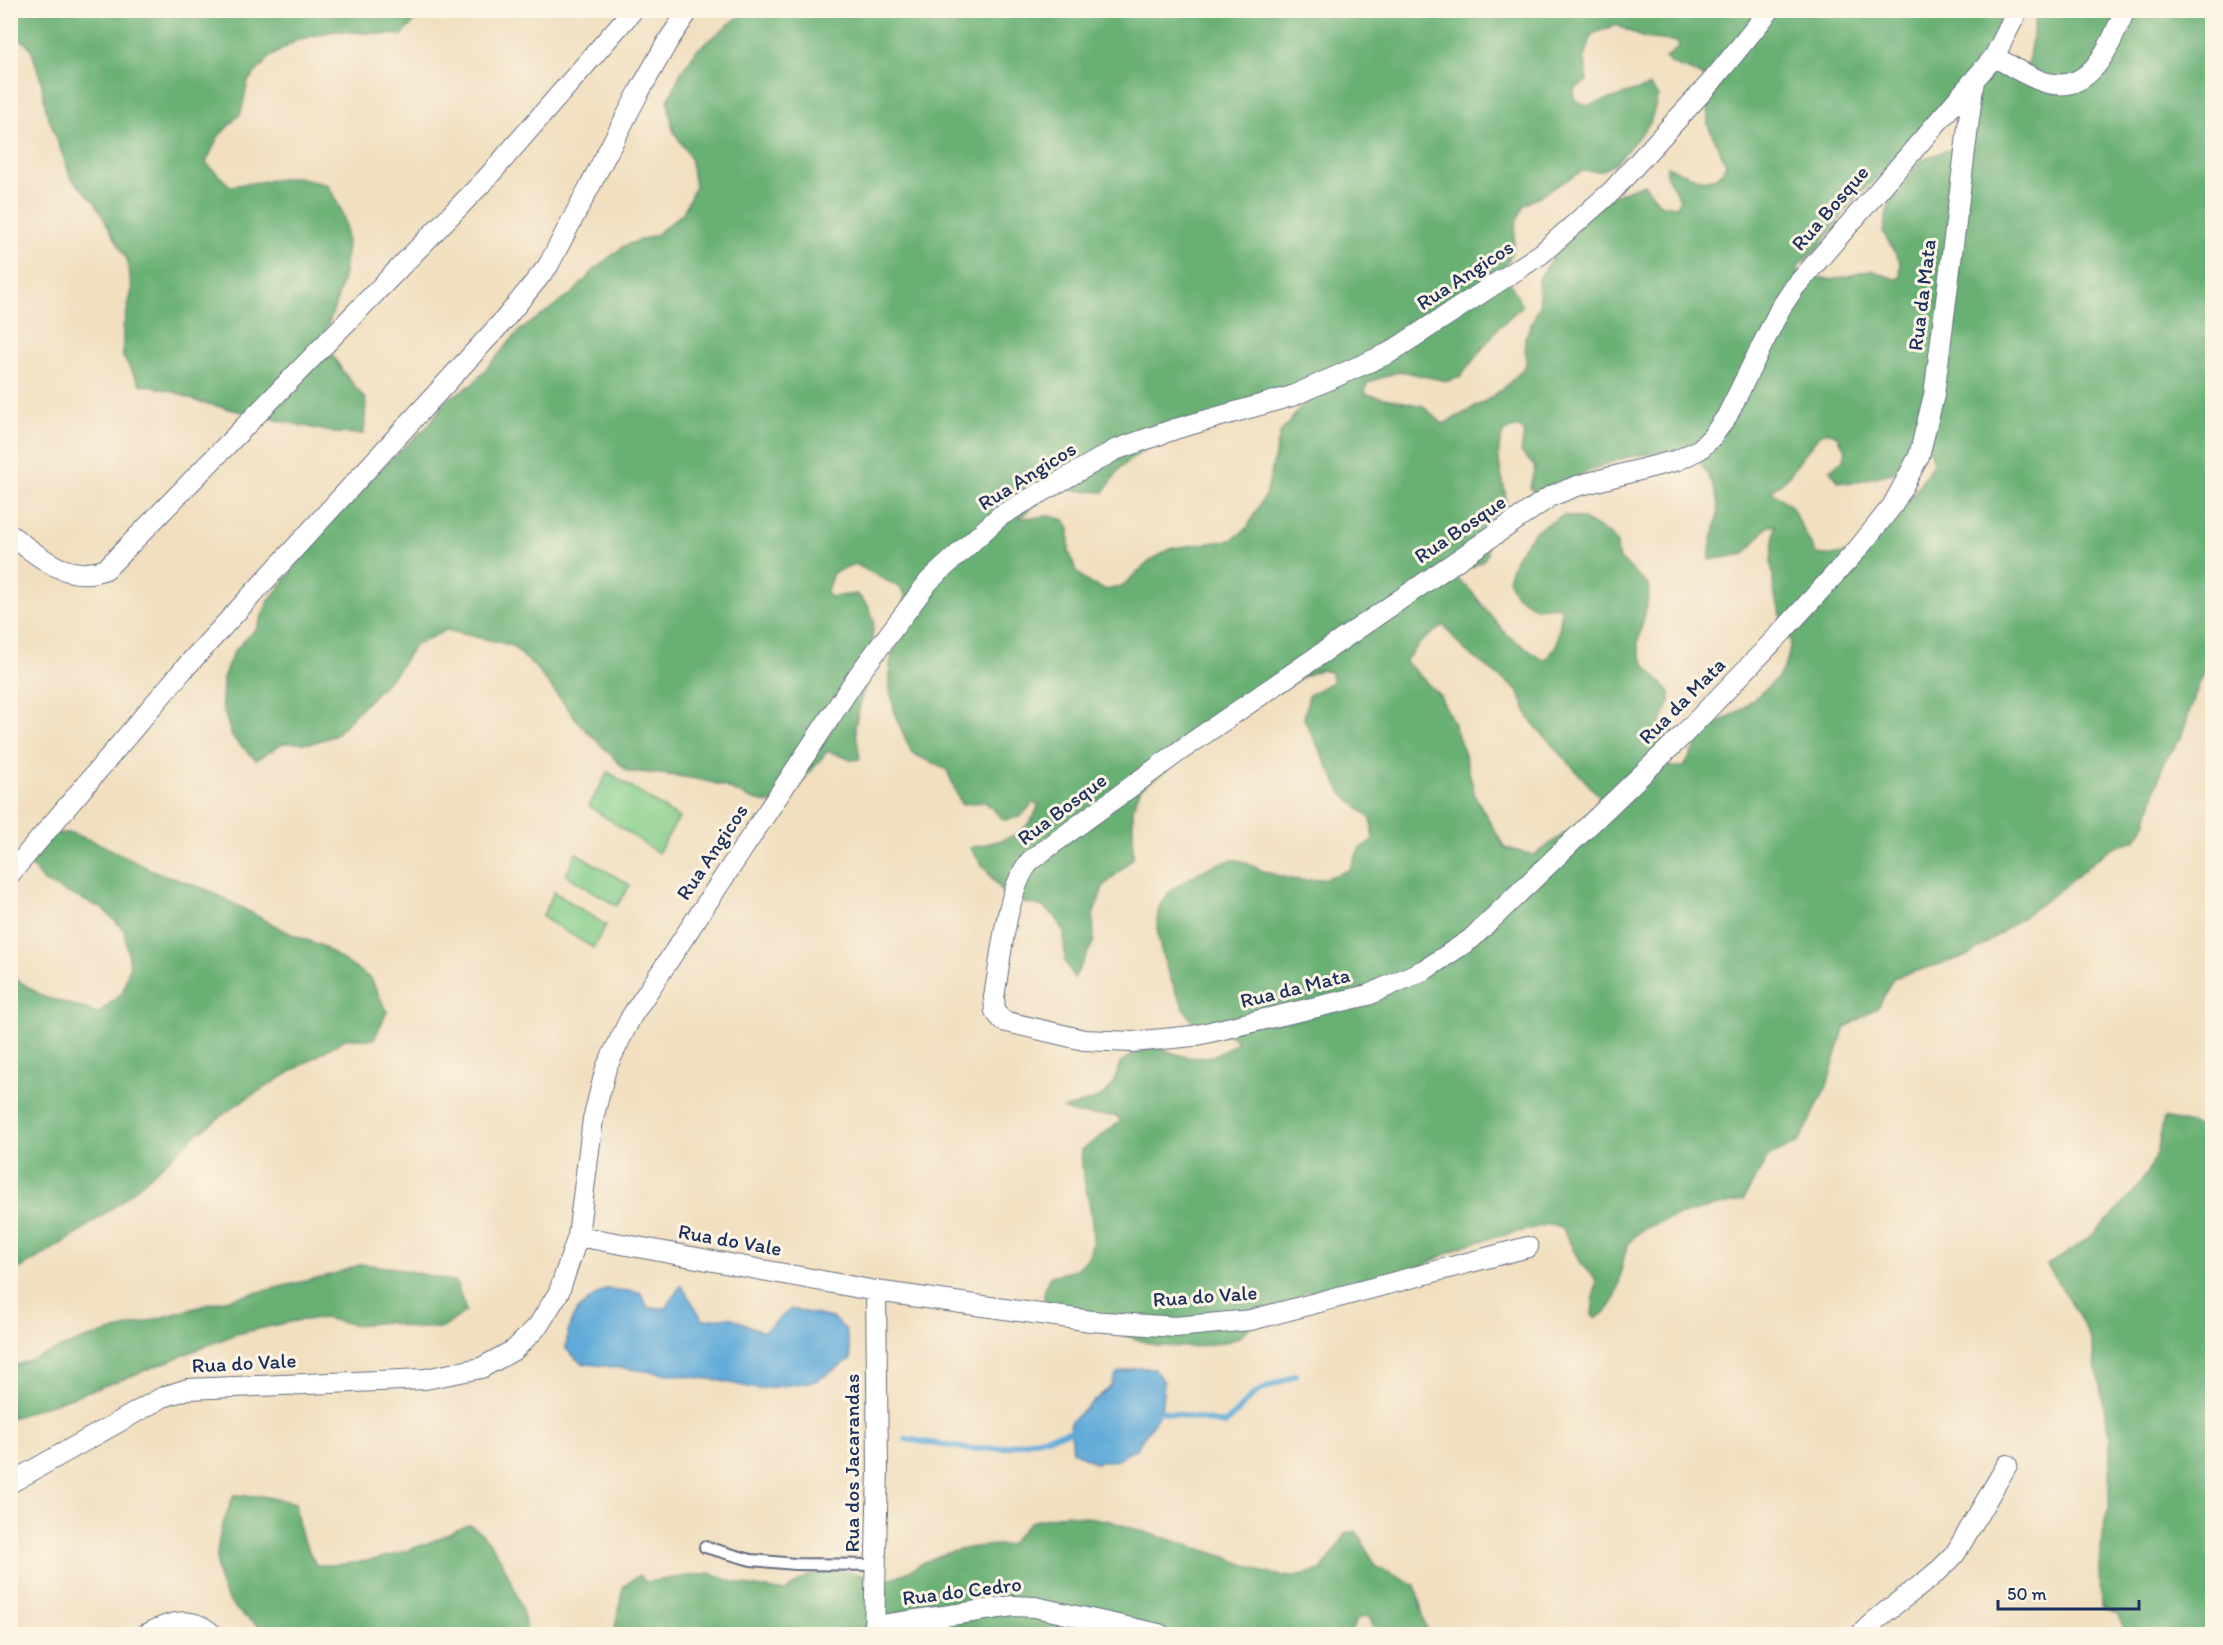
<svg xmlns="http://www.w3.org/2000/svg" width="2223" height="1645" viewBox="0 0 2223 1645" font-family="Itim,sans-serif">
<style>
.green{fill:#82cc88;stroke:#4e7e73;stroke-width:1.5}
.forest{fill:#69b074;stroke:#427069;stroke-width:1.5;fill-rule:evenodd}
.water{fill:#61abd9;stroke:#3e6d9c;stroke-width:1.5}
.lines{fill:none;stroke-linecap:round;stroke-linejoin:round}
.stream{stroke:#61abd9;stroke-width:6}
.lane-casing{stroke:#666d80;stroke-width:14}
.street-casing{stroke:#666d80;stroke-width:22}
.lane{stroke:#fff;stroke-width:10}
.street{stroke:#fff;stroke-width:20}
.labels{text-anchor:middle;stroke-width:6;stroke-linejoin:round;paint-order:stroke}
.street-label{font-size:21px;fill:#1b2f5e;stroke:#fcf5e5}
</style>
<rect width="100%" height="100%" fill="#fcf5e5"/>
<filter id="ink" filterUnits="userSpaceOnUse"><feTurbulence type="fractalNoise" baseFrequency=".0167" numOctaves="2"/><feDisplacementMap in="SourceGraphic" scale="12" xChannelSelector="R" yChannelSelector="G"/><feConvolveMatrix kernelMatrix="1 2 1 2 8 2 1 2 1" color-interpolation-filters="sRGB"/></filter>
<filter id="wash" filterUnits="userSpaceOnUse"><feTurbulence type="fractalNoise" baseFrequency=".008" numOctaves="4" result="noise"/><feDisplacementMap in="SourceGraphic" scale="24" xChannelSelector="R" yChannelSelector="G"/><feGaussianBlur stdDeviation="1.35" result="paint"/><feColorMatrix in="noise" values="0 0 0 0 0 0 0 0 0 0 0 0 0 0 0 0 0 1.4 0 .05"/><feComposite in="paint" operator="in"/></filter>
<g filter="url(#wash)">
<rect width="100%" height="100%" fill="#f1dfc0"/>
<path class="green" d="M 608,772 L 679,818 L 658,853 L 589,806 Z
M 576,853 L 630,885 L 617,906 L 566,875 Z
M 554,892 L 606,925 L 593,948 L 542,917 Z"/>
<path class="forest" d="M 10,11 L 424,11 L 402,35 L 334,31 L 297,40 L 270,57 L 248,81 L 241,113 L 218,137 L 206,163 L 230,186 L 295,177 L 328,185 C 333,196 341,207 344,219 C 353,258 338,303 322,338 L 343,372 L 366,400 L 364,434 L 335,433 L 199,402 L 172,391 L 140,384 L 123,357 L 123,328 L 132,290 L 127,260 L 94,201 L 71,178 L 46,110 L 41,80 L 31,49 L 11,29 Z
M 746,11 L 2003,11 L 1986,65 L 1995,74 L 2026,74 L 2037,11 L 2212,11 L 2212,646 L 2180,740 L 2163,763 L 2146,824 L 2135,840 L 2108,850 L 2057,892 L 1970,955 L 1893,978 L 1879,1006 L 1844,1029 L 1827,1086 L 1799,1142 L 1768,1157 L 1743,1200 C 1715,1208 1652,1217 1633,1238 C 1614,1260 1628,1307 1595,1318 L 1592,1315 L 1596,1280 L 1580,1263 L 1563,1229 L 1549,1224 L 1465,1245 L 1403,1275 L 1342,1289 L 1306,1292 L 1286,1308 L 1256,1320 L 1241,1336 L 1229,1341 L 1192,1347 L 1158,1346 L 1072,1319 L 1053,1309 L 1044,1298 L 1044,1288 L 1051,1276 C 1058,1274 1067,1273 1074,1270 C 1114,1250 1077,1182 1082,1150 L 1121,1121 L 1117,1116 L 1076,1114 L 1064,1109 C 1100,1096 1110,1103 1120,1063 C 1131,1055 1141,1049 1154,1048 C 1161,1047 1169,1052 1176,1054 C 1199,1062 1219,1057 1237,1042 L 1231,1035 L 1198,1030 C 1179,1005 1148,938 1160,906 C 1165,892 1181,883 1193,876 C 1205,869 1222,860 1236,860 C 1243,860 1254,867 1261,870 C 1295,883 1315,885 1349,870 L 1360,848 L 1373,842 L 1371,819 L 1341,792 L 1304,719 L 1309,695 L 1332,682 L 1331,672 L 1320,670 L 1304,676 L 1241,712 L 1198,725 L 1167,770 L 1141,788 L 1133,808 L 1133,858 L 1103,887 L 1093,916 L 1094,941 L 1074,978 L 1065,961 L 1064,932 L 1055,916 L 1041,906 L 1008,900 L 970,848 C 1001,840 1028,839 1039,804 L 1033,803 L 1020,817 L 1004,820 L 985,802 L 961,804 L 947,770 L 912,753 L 896,718 L 889,685 L 890,664 L 906,595 L 899,587 L 855,564 L 833,573 L 826,593 L 829,597 L 857,594 L 868,606 L 874,621 L 868,671 L 855,726 L 860,759 L 851,760 L 828,751 C 816,764 791,798 775,802 C 760,806 741,794 728,788 C 706,778 652,772 628,772 L 580,724 L 535,667 L 511,645 L 446,630 L 414,646 L 397,671 L 334,736 L 311,743 L 283,743 L 256,760 L 232,737 L 222,706 L 223,678 L 234,651 L 257,628 L 268,602 L 309,548 L 321,522 L 429,425 L 446,400 L 473,384 L 519,331 L 574,292 L 596,268 L 624,246 L 655,235 L 683,213 L 695,187 L 690,157 L 673,130 L 668,101 L 680,74 L 697,50 ZM 1616,25 L 1644,38 L 1678,42 L 1679,47 L 1665,58 C 1677,71 1695,68 1707,80 L 1708,125 L 1726,164 C 1716,193 1686,174 1667,166 L 1666,174 L 1680,199 L 1677,206 L 1661,205 L 1644,184 L 1602,200 L 1579,218 L 1538,280 L 1540,305 L 1525,338 L 1526,365 C 1504,393 1475,408 1443,424 L 1423,406 L 1365,394 L 1367,383 L 1400,371 L 1447,381 L 1460,377 L 1499,327 L 1522,306 L 1504,271 L 1513,249 L 1516,223 L 1524,205 L 1582,171 L 1600,171 L 1615,164 L 1650,123 L 1658,96 L 1650,86 L 1587,106 L 1574,99 L 1574,90 L 1587,81 L 1585,57 L 1592,34 ZM 1956,105 L 1974,120 L 1963,144 L 1921,160 L 1889,203 L 1883,232 L 1901,263 L 1900,278 L 1894,279 L 1872,270 L 1832,280 L 1814,276 L 1803,299 L 1795,292 L 1800,278 L 1798,266 L 1819,248 L 1852,201 ZM 1312,394 L 1280,433 L 1267,491 L 1247,528 L 1232,540 L 1172,548 L 1151,560 L 1122,586 L 1107,590 L 1090,584 L 1077,572 L 1069,552 L 1069,528 L 1064,520 L 1052,516 L 1019,518 L 1054,489 L 1104,492 L 1120,468 L 1163,436 ZM 1519,427 L 1524,432 L 1521,452 L 1535,467 L 1530,487 L 1536,496 C 1563,484 1590,469 1617,460 C 1641,452 1667,454 1691,450 C 1703,466 1718,487 1718,509 C 1718,527 1708,541 1710,560 L 1745,554 L 1768,526 L 1775,525 L 1771,561 L 1775,597 L 1791,642 L 1787,662 L 1777,679 L 1741,710 L 1703,732 L 1684,767 L 1669,767 L 1659,727 L 1670,701 L 1670,692 C 1617,640 1645,647 1649,586 L 1618,557 L 1617,544 L 1611,535 L 1583,519 L 1564,515 L 1536,530 L 1516,556 L 1508,579 L 1515,594 L 1535,608 L 1556,606 L 1562,611 L 1556,647 L 1546,659 L 1540,658 L 1506,634 L 1471,591 L 1447,569 C 1463,567 1479,570 1488,553 L 1484,544 C 1490,536 1500,527 1504,518 C 1514,492 1488,463 1504,431 ZM 1828,431 L 1837,436 L 1846,451 L 1844,459 L 1830,470 L 1838,481 L 1851,483 L 1899,471 L 1924,447 L 1931,451 L 1933,464 C 1906,505 1872,565 1816,554 L 1791,506 L 1771,491 L 1787,478 L 1818,436 ZM 1444,625 L 1462,648 L 1518,691 L 1530,720 L 1600,797 L 1584,820 L 1534,855 L 1505,848 L 1475,796 L 1465,755 L 1453,722 L 1440,696 L 1405,661 L 1421,642 Z
M 42,833 L 71,833 L 98,843 L 154,871 L 208,890 L 293,935 L 320,945 L 371,979 L 387,1012 L 374,1039 L 345,1039 L 239,1103 L 192,1138 L 122,1201 L 71,1238 L 11,1274 L 11,976 L 44,997 L 99,1013 L 123,992 L 130,964 L 124,930 L 103,909 L 44,882 L 26,859 Z
M 2164,1118 L 2212,1129 L 2212,1634 L 2126,1634 L 2118,1615 L 2101,1606 L 2100,1567 L 2102,1535 L 2109,1505 L 2110,1437 L 2091,1340 L 2078,1314 L 2047,1265 C 2087,1244 2135,1201 2154,1159 C 2159,1146 2161,1131 2164,1118 Z
M 362,1264 L 394,1268 L 456,1282 L 466,1311 L 443,1328 L 413,1328 L 386,1322 L 355,1325 L 324,1318 L 294,1321 L 236,1334 L 121,1380 L 11,1418 L 11,1367 L 85,1339 L 213,1303 L 334,1274 Z
M 234,1495 L 262,1496 L 295,1503 L 300,1533 L 316,1565 C 371,1566 420,1549 468,1525 C 494,1531 527,1609 526,1634 L 266,1634 C 259,1623 247,1620 238,1611 C 203,1579 218,1532 234,1495 Z
M 1066,1514 L 1106,1520 L 1226,1557 L 1265,1573 L 1291,1577 L 1321,1570 L 1347,1533 L 1356,1531 L 1377,1567 L 1415,1585 L 1428,1634 L 1375,1634 L 1370,1618 L 1364,1616 L 1355,1621 L 1351,1634 L 614,1634 L 623,1587 L 639,1575 L 646,1582 L 710,1573 L 739,1584 L 785,1592 C 813,1568 829,1566 864,1575 C 875,1578 885,1580 896,1577 C 907,1573 918,1565 929,1560 C 956,1548 980,1545 1009,1545 L 1030,1522 Z"/>
<path class="water" d="M 681,1285 L 703,1320 L 730,1317 L 763,1332 L 791,1309 L 832,1318 L 846,1330 L 851,1359 L 816,1381 L 758,1389 L 717,1380 L 581,1363 L 566,1349 C 569,1312 576,1310 605,1289 L 640,1292 L 648,1308 L 666,1308 Z
M 1136,1368 L 1153,1368 L 1164,1382 L 1161,1411 L 1136,1449 L 1116,1460 L 1095,1463 L 1073,1451 L 1070,1422 L 1110,1387 L 1117,1373 Z"/>
<g class="lines">
<path class="stream" d="M 1153,1413 L 1161,1411 L 1225,1424 L 1255,1393 L 1296,1375
M 906,1439 L 969,1449 L 1002,1448 L 1076,1430"/>
</g>
</g>
<g filter="url(#ink)">
<g class="lines">
<defs>
<path id="lane" d="M 705,1547 L 751,1560 L 795,1564 L 876,1565"/>
<path id="street" d="M 1994,57 C 2011,65 2030,79 2048,83 C 2093,94 2111,42 2125,10
M 1974,80 L 1934,395 L 1919,456 L 1893,505 L 1857,550 L 1782,632 L 1683,735 L 1471,939 L 1426,969 L 1368,995 L 1193,1036 L 1133,1042 L 1084,1040 L 1003,1021 L 995,1011 L 994,997 C 1001,959 1006,888 1031,860 L 1181,750 L 1551,496 L 1577,486 L 1678,460 L 1700,449 L 1712,437 L 1727,416 L 1780,309 L 1794,288 L 1994,57 L 2018,10
M 10,535 C 41,557 67,584 106,569 L 486,179 L 633,10
M 10,874 L 183,670 L 504,320 L 548,266 L 639,92 L 668,41 L 689,10
M 578,1236 L 876,1291 L 1091,1321 L 1175,1327 L 1251,1320 L 1528,1247
M 10,1483 L 163,1397 L 188,1389 L 425,1379 L 481,1368 L 514,1350 L 538,1326 L 559,1292 L 578,1236 L 593,1119 L 606,1068 L 631,1017 L 859,674 L 929,581 L 1000,516 L 1115,450 L 1175,429 L 1292,396 L 1389,353 L 1541,254 L 1612,191 L 1712,81 L 1770,10
M 875,1626 L 1013,1606 L 1035,1607 L 1159,1634
M 147,1634 C 169,1622 191,1615 212,1634
M 874,1634 L 878,1468 L 876,1291
M 1861,1634 C 1889,1604 1928,1585 1955,1554 L 2007,1465"/>
</defs>
<use href="#lane" class="lane-casing"/>
<use href="#street" class="street-casing"/>
<use href="#lane" class="lane"/>
<use href="#street" class="street"/>
</g>
</g>
<g class="labels">
<g class="street-label">
<text transform="translate(1830 208) rotate(-49)" y="7">Rua Bosque</text>
<text transform="translate(1465 275) rotate(-33)" y="7">Rua Angicos</text>
<text transform="translate(1922 295) rotate(-83)" y="7">Rua da Mata</text>
<text transform="translate(1027 476) rotate(-32)" y="7">Rua Angicos</text>
<text transform="translate(1460 529) rotate(-34)" y="7">Rua Bosque</text>
<text transform="translate(1682 701) rotate(-45)" y="7">Rua da Mata</text>
<text transform="translate(1062 809) rotate(-37)" y="7">Rua Bosque</text>
<text transform="translate(712 852) rotate(-56)" y="7">Rua Angicos</text>
<text transform="translate(1295 988) rotate(-14)" y="7">Rua da Mata</text>
<text transform="translate(730 1240) rotate(10)" y="7">Rua do Vale</text>
<text transform="translate(1205 1296) rotate(-4)" y="7">Rua do Vale</text>
<text transform="translate(244 1363) rotate(-3)" y="7">Rua do Vale</text>
<text transform="translate(852 1463) rotate(-90)" y="7">Rua dos Jacarandas</text>
<text transform="translate(962 1591) rotate(-7)" y="7">Rua do Cedro</text>
</g>
</g>
<rect width="2223" height="1645" fill="none" stroke="#fcf5e5" stroke-width="36"/>
<path d="M1998 1600v9h141v-9" fill="none" stroke="#1b2f5e" stroke-width="3"/>
<text x="2007" y="1600" font-size="18" fill="#1b2f5e" stroke="#fcf5e5" stroke-width="4.5" paint-order="stroke">50 m</text>
</svg>
